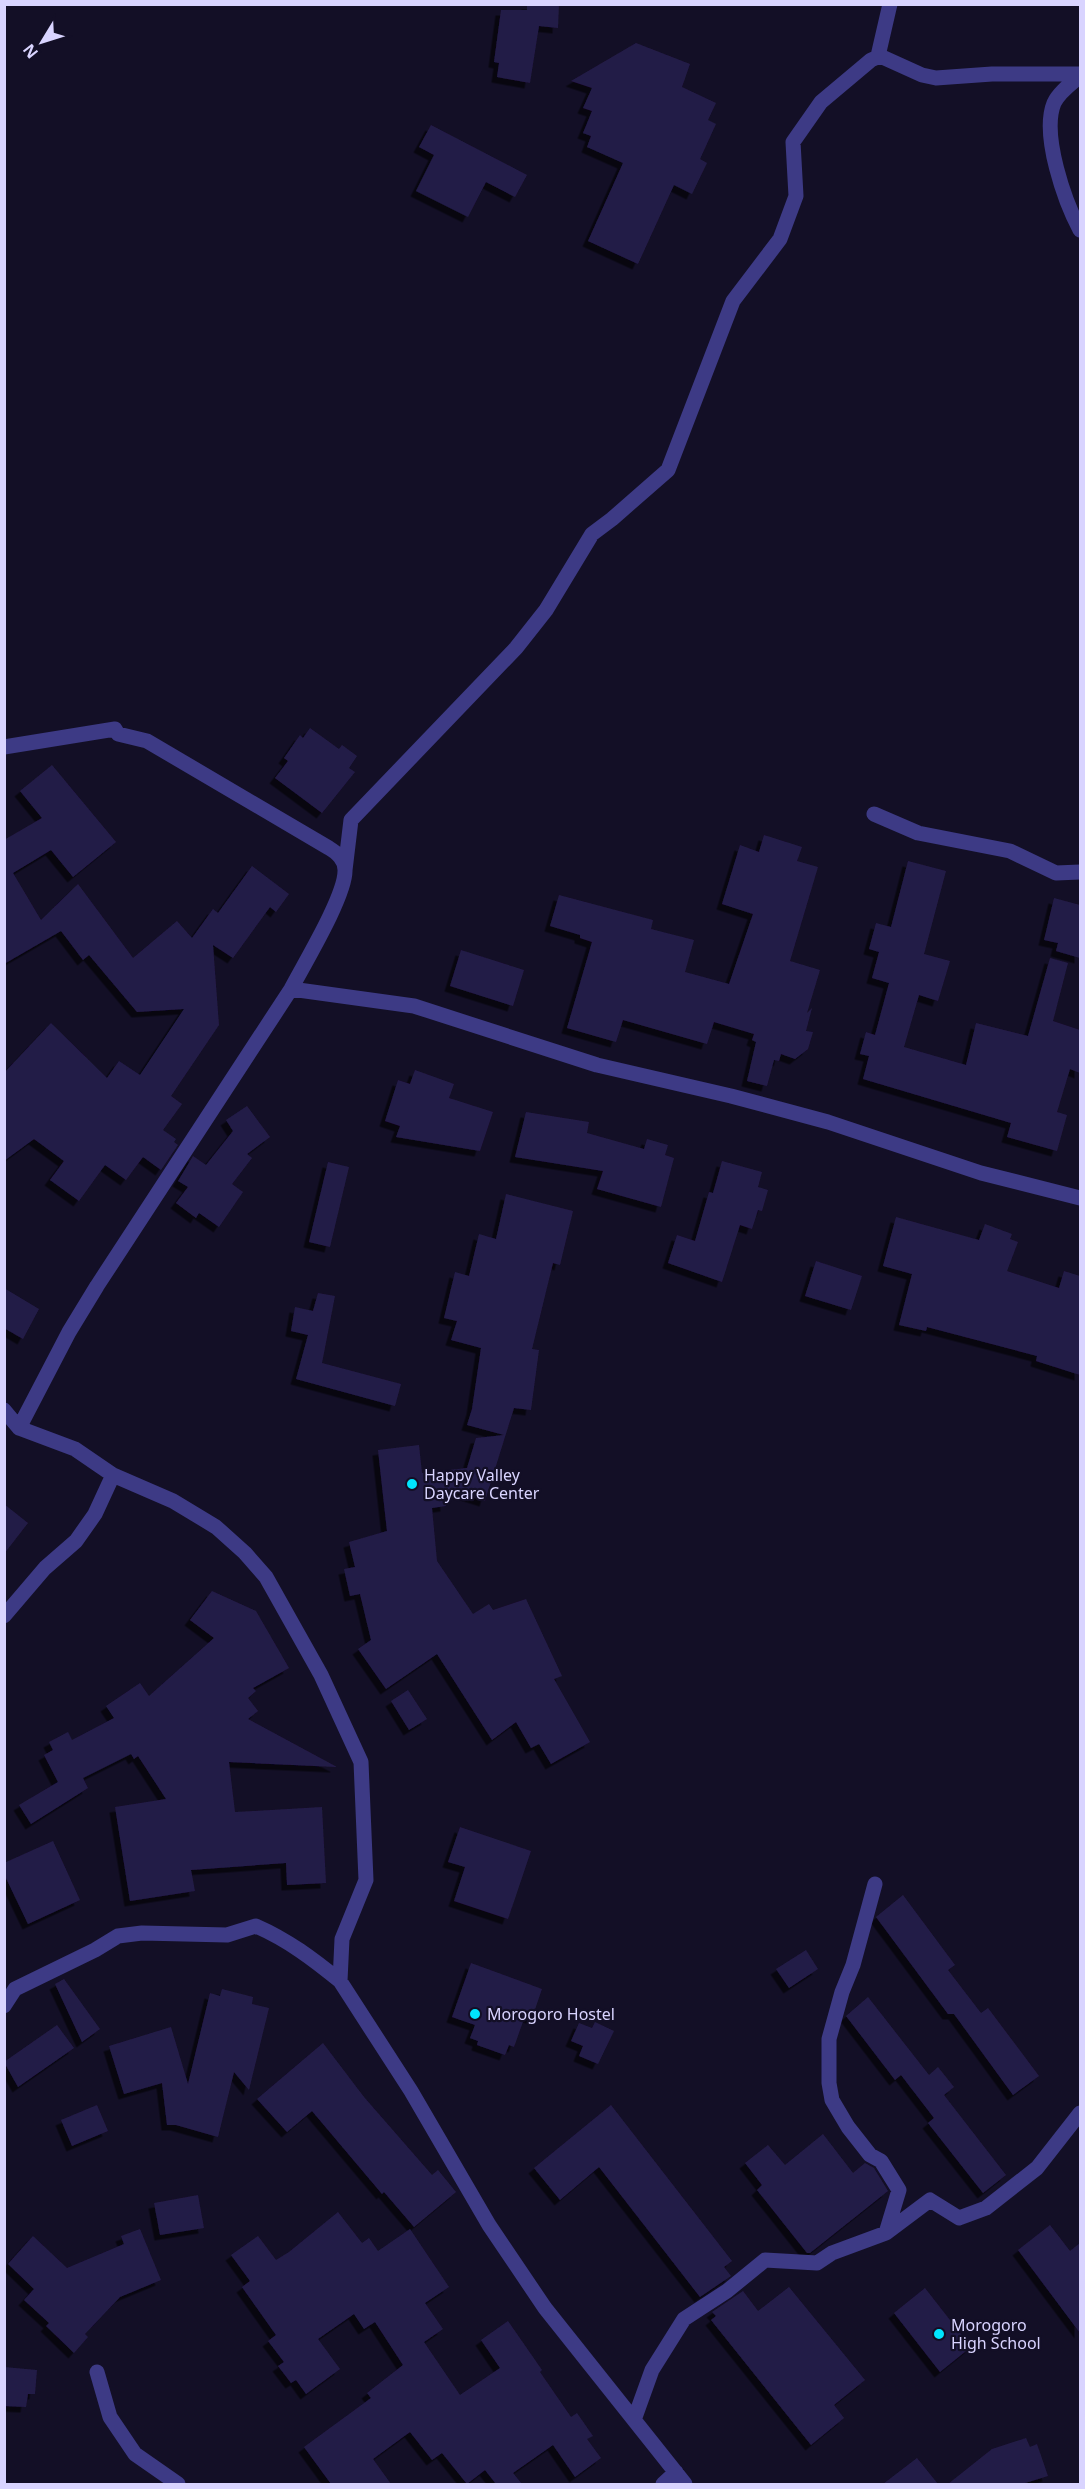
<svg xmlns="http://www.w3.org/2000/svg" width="1085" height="2489" viewBox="0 0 1085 2489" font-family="'Noto Sans',sans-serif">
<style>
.building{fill:#241b47;filter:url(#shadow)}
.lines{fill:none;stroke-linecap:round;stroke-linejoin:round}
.minor{stroke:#3d3a85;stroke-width:15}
.poi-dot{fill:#00e5ff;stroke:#130f26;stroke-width:2}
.labels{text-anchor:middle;stroke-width:4.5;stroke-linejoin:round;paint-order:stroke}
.poi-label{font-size:16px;fill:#d9d4ff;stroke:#130f26;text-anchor:start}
</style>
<defs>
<filter id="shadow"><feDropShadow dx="-5.5" dy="5.5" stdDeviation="0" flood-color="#0009"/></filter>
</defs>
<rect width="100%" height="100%" fill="#130f26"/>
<path class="building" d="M 527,4 L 559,4 L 558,28 L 539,26 L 530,83 L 497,77 L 499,63 L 494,62 L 501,10 L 527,10 Z
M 636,43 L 690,64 L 682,87 L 716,103 L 708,120 L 716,124 L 700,159 L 707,163 L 692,194 L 674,185 L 638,264 L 588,241 L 623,163 L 587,147 L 591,136 L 583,133 L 592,111 L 583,108 L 592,88 L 571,81 Z
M 431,125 L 527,175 L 515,197 L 486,182 L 468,217 L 416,191 L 434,155 L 419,147 Z
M 310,728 L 339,749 L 342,745 L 357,756 L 349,768 L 355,772 L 322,813 L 275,778 L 288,761 L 284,758 L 300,735 L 303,738 Z
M 52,765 L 116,842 L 73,877 L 51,850 L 13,873 L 41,920 L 78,884 L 133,958 L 177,921 L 192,938 L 213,909 L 218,913 L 252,866 L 289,894 L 276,912 L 270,907 L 233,958 L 213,945 L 219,1025 L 171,1096 L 182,1104 L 163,1130 L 176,1139 L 174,1142 L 178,1145 L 161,1170 L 143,1157 L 126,1180 L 105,1165 L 79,1201 L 50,1180 L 64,1161 L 34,1139 L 4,1161 L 4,1073 L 51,1023 L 107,1078 L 119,1061 L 140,1075 L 184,1009 L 137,1012 L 89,955 L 83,960 L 61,931 L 4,964 L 4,840 L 42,818 L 20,791 Z
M 764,835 L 802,847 L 797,861 L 818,867 L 790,961 L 820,970 L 807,1013 L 812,1008 L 806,1031 L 813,1032 L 808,1049 L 795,1059 L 781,1054 L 779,1061 L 774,1060 L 767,1086 L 747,1081 L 756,1042 L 752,1040 L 754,1034 L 714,1022 L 707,1044 L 623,1020 L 616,1042 L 567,1028 L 592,942 L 580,938 L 580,935 L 550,926 L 559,895 L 653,920 L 651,929 L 694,940 L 685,972 L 729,984 L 753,914 L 722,904 L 740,845 L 759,852 Z
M 908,861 L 946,871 L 924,954 L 950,961 L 938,1001 L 919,995 L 904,1047 L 966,1065 L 976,1023 L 1028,1036 L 1050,958 L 1068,963 L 1053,1021 L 1080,1030 L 1080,1073 L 1070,1069 L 1057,1112 L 1067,1115 L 1057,1151 L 1007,1137 L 1011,1123 L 863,1079 L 869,1056 L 860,1054 L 866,1032 L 875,1035 L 889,983 L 872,978 L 879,952 L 869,949 L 876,923 L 891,927 Z
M 1054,898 L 1080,905 L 1080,958 L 1056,951 L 1058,943 L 1044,940 Z
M 461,950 L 524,970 L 513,1006 L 450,986 Z
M 415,1070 L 454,1084 L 449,1098 L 493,1112 L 480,1151 L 396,1137 L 400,1126 L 385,1121 L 398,1080 L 410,1084 Z
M 247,1106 L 270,1137 L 247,1154 L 252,1158 L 232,1184 L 243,1192 L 219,1227 L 199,1213 L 196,1218 L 176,1203 L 188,1187 L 178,1181 L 193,1156 L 206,1165 L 233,1131 L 226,1120 Z
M 526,1112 L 589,1122 L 587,1133 L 644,1149 L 647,1139 L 668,1145 L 665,1155 L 674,1158 L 661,1207 L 597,1189 L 603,1171 L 515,1157 Z
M 722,1161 L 762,1172 L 758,1187 L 768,1190 L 762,1211 L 758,1210 L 752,1229 L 740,1225 L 722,1282 L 668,1263 L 677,1235 L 695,1241 L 709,1192 L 713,1193 Z
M 328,1162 L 349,1167 L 330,1247 L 309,1242 Z
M 506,1194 L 573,1211 L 560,1265 L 553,1263 L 532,1349 L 539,1350 L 531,1410 L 514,1408 L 485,1501 L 444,1488 L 446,1506 L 432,1508 L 437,1561 L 473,1614 L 489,1604 L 493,1610 L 526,1599 L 562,1676 L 554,1679 L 590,1742 L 551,1764 L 539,1744 L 531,1748 L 516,1722 L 492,1740 L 437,1654 L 386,1689 L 358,1649 L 371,1640 L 360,1594 L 350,1596 L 344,1569 L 355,1567 L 349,1542 L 387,1531 L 378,1450 L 419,1445 L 422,1473 L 467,1468 L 476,1438 L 504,1435 L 467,1425 L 472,1409 L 481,1348 L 451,1340 L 457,1321 L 444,1318 L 455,1272 L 469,1276 L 479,1234 L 496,1239 Z
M 896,1217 L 979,1240 L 985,1224 L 1012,1234 L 1010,1239 L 1018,1242 L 1007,1271 L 1059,1288 L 1064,1271 L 1080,1276 L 1080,1375 L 1036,1361 L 1037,1356 L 927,1327 L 926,1331 L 899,1325 L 912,1274 L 883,1266 Z
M 816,1261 L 862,1276 L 851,1310 L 805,1296 Z
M 4,1288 L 39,1309 L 23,1339 L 4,1328 Z
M 318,1293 L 335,1296 L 322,1363 L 401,1384 L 395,1406 L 296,1379 L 308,1335 L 291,1331 L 295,1307 L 313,1311 Z
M 4,1504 L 28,1523 L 4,1554 Z
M 212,1591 L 256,1611 L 289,1668 L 253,1688 L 256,1691 L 248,1698 L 258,1711 L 248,1719 L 337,1767 L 229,1762 L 235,1812 L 322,1807 L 326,1883 L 287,1885 L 286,1863 L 191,1870 L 195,1891 L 130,1901 L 115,1807 L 166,1799 L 138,1756 L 134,1759 L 131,1754 L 83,1778 L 88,1788 L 31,1824 L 19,1805 L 58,1782 L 44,1755 L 53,1750 L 49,1742 L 68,1732 L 72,1740 L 114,1718 L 106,1706 L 140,1683 L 149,1696 L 214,1638 L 190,1620 Z
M 408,1690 L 427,1719 L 409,1730 L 391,1701 Z
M 460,1827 L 531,1851 L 508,1919 L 454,1901 L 465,1867 L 448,1862 Z
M 53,1841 L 80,1900 L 28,1924 L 4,1874 L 4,1863 Z
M 903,1895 L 955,1965 L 948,1970 L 981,2013 L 988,2008 L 1039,2076 L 1013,2095 L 954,2014 L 948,2014 L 876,1917 Z
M 806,1950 L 818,1969 L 789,1988 L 776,1969 Z
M 471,1963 L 542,1989 L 532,2018 L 525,2016 L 514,2047 L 509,2045 L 505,2055 L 477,2045 L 478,2041 L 470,2038 L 475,2025 L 452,2017 Z
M 64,1979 L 100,2029 L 82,2042 L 55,1984 Z
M 222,1989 L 253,1997 L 252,2004 L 269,2008 L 249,2090 L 234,2072 L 218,2137 L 176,2125 L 167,2125 L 162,2083 L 124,2094 L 109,2046 L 171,2027 L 188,2084 L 210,1993 L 220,1996 Z
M 868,1997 L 929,2075 L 938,2067 L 954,2087 L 944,2095 L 1006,2175 L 983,2193 L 928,2123 L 934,2118 L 901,2075 L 895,2080 L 846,2016 Z
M 595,2022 L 614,2031 L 598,2064 L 579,2056 L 583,2046 L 571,2041 L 579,2023 L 592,2028 Z
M 57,2025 L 74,2048 L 18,2087 L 4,2062 Z
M 323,2043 L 364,2097 L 432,2175 L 438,2170 L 456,2192 L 414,2227 L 384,2192 L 382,2194 L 312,2111 L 287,2132 L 257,2099 Z
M 97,2105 L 108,2131 L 72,2146 L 61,2120 Z
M 611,2105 L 732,2261 L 724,2267 L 731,2276 L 700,2297 L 599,2167 L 560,2200 L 534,2168 Z
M 823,2134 L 853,2173 L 865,2163 L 874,2168 L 888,2191 L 810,2253 L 807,2253 L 757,2190 L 762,2185 L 745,2163 L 768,2145 L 785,2165 Z
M 198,2195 L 204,2228 L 160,2235 L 154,2203 Z
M 338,2212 L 362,2243 L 369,2238 L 378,2251 L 410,2229 L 449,2287 L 425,2303 L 443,2329 L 424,2342 L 460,2395 L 500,2368 L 481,2340 L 508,2321 L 542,2370 L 540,2372 L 571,2417 L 577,2413 L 593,2436 L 587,2439 L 601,2458 L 575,2477 L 553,2445 L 513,2473 L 522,2484 L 496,2484 L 485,2470 L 467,2484 L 442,2453 L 432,2460 L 410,2432 L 373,2459 L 391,2484 L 331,2484 L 304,2447 L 371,2398 L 367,2393 L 403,2365 L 375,2322 L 364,2329 L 354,2314 L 318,2339 L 340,2369 L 306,2394 L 296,2380 L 291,2383 L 278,2366 L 284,2362 L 268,2341 L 276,2335 L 242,2287 L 250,2281 L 231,2255 L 258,2236 L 276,2260 L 289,2252 Z
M 1050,2225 L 1070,2251 L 1080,2243 L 1080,2333 L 1018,2250 Z
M 140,2229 L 161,2280 L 120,2297 L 85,2334 L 88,2337 L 74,2353 L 46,2326 L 49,2323 L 24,2300 L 34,2289 L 8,2264 L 33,2236 L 67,2268 L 124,2244 L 121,2236 Z
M 789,2287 L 865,2380 L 834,2405 L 844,2418 L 811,2445 L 711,2320 L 716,2316 L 712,2312 L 743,2291 L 758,2311 Z
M 925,2288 L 971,2347 L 940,2372 L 894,2313 Z
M 4,2367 L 37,2370 L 35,2394 L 28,2394 L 26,2407 L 4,2406 Z
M 1026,2438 L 1030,2447 L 1037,2444 L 1048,2476 L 1022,2484 L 948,2484 L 992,2449 Z
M 917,2458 L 938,2484 L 883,2484 Z"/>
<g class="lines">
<path class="minor" d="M 878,56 L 890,4
M 1080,76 C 1072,83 1059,92 1054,103 C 1041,135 1065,202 1080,230
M 4,747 L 115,729 L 118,734 L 147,741 L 329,848 C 337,853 345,859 345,870 C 346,895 304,964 291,989 L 97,1286 L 69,1332 L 19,1428
M 874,814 L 918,833 L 1010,851 L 1056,873 L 1080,872
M 345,870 L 351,820 L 516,648 L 546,610 L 592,534 L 612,519 L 668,470 L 733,301 L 780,239 L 796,196 L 793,142 L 821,102 L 871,60 L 880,56 L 922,75 L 936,78 L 992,74 L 1080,74
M 291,989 L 414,1006 L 597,1065 L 731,1096 L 828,1122 L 981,1173 L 1080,1198
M 4,1410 L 19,1428 L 75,1449 L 113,1475 L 173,1501 L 216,1527 L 245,1553 L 266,1577 L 321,1675 L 361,1762 L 366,1880 L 342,1939 L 340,1981 L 411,2091 L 489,2225 L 545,2308 L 685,2484
M 4,1616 L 45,1568 L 76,1541 L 95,1514 L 113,1475
M 875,1884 L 853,1965 L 842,1992 L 829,2039 L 829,2083 L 832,2100 L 848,2127 L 870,2155 L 881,2161 L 899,2190 L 886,2233
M 4,2006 L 15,1989 L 95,1950 L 118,1936 L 142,1933 L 227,1935 L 256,1926 C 288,1940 313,1959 340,1981
M 97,2372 L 110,2417 L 135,2454 L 178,2484
M 634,2420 L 652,2370 L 684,2319 L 727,2291 L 765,2260 L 817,2263 L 832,2253 L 886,2233 L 930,2200 L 959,2218 L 986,2208 L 1037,2168 L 1080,2113
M 663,2484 L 676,2472"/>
</g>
<g class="poi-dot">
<circle cx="412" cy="1484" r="6"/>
<circle cx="475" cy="2014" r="6"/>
<circle cx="939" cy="2334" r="6"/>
</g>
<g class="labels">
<g class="poi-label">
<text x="424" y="1481">Happy Valley<tspan x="424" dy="18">Daycare Center</tspan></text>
<text x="487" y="2020">Morogoro Hostel</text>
<text x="951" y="2331">Morogoro<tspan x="951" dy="18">High School</tspan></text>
</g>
</g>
<rect width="1085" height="2489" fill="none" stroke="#d9d4ff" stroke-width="12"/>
<g transform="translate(42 42) rotate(232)" stroke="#130f26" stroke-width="4.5" paint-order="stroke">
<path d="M0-4.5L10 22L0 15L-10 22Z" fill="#d9d4ff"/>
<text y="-9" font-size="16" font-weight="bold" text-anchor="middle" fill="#d9d4ff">N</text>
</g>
</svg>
